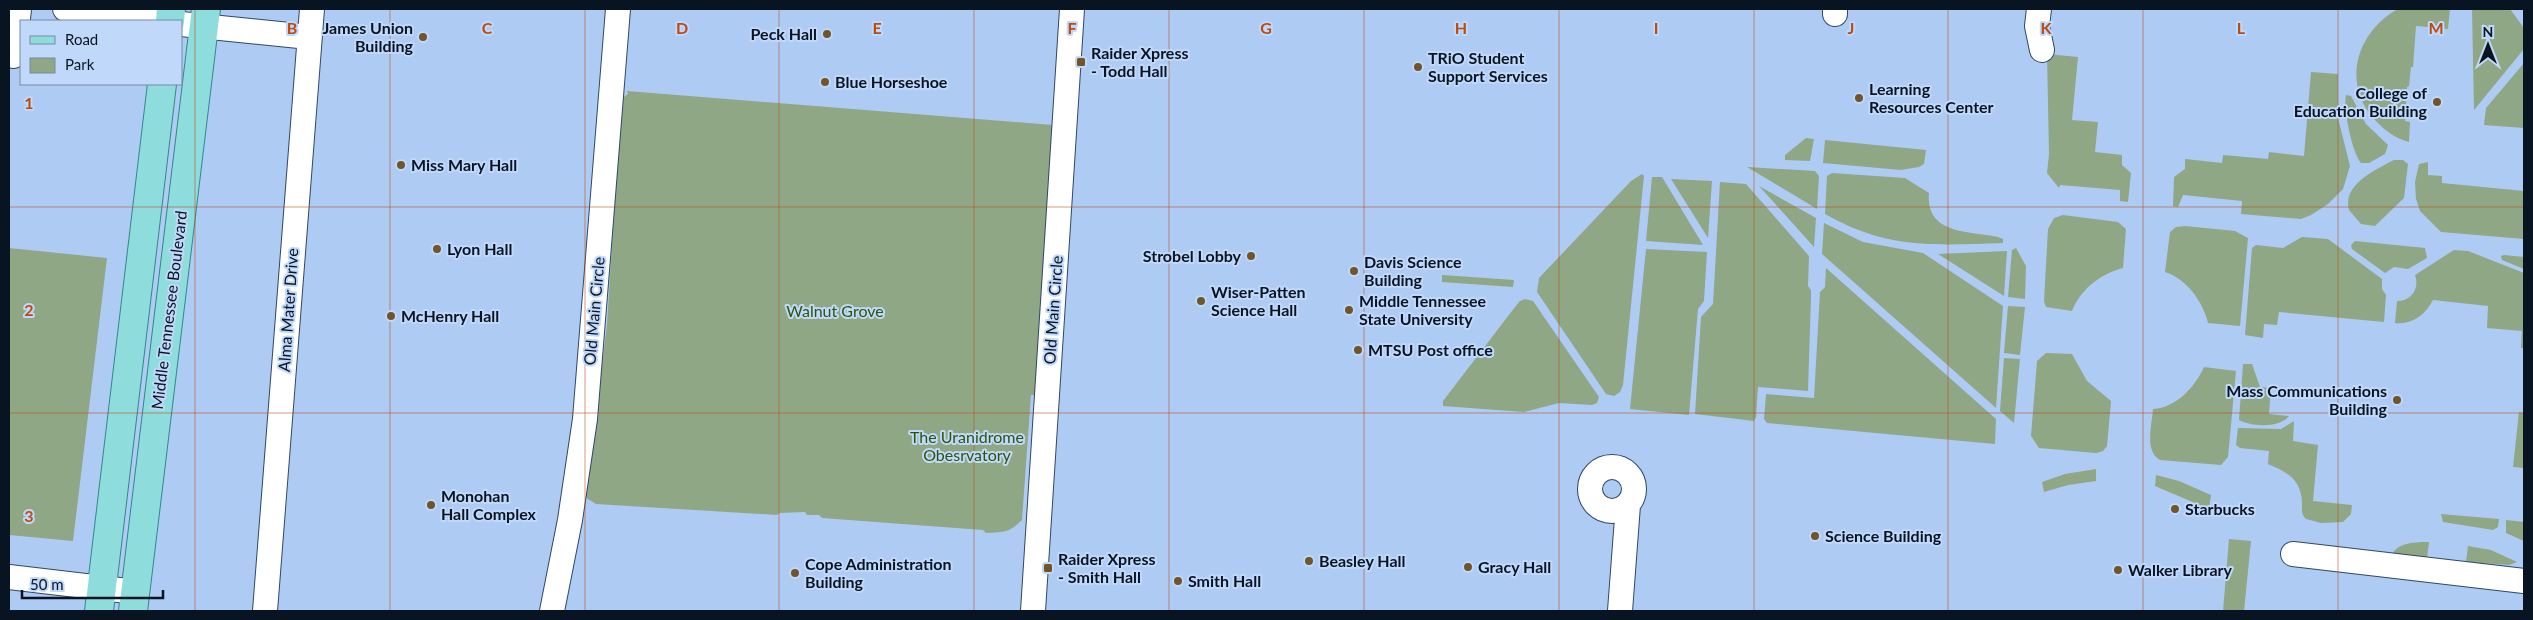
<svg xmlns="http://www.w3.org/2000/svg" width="2533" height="620" viewBox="0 0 2533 620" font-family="Lato,sans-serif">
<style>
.green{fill:#90a786}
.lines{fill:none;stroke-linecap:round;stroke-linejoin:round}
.minor-casing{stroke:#2f4769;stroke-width:26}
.major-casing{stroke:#30878d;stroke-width:30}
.minor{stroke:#fff;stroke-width:24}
.major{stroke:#8fdcdd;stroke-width:28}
.grid{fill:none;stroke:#bb4b10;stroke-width:1;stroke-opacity:0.55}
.poi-dot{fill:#715428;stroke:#c0d8f9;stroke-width:2}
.labels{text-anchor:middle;stroke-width:4;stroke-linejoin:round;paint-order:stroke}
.poi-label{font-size:16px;font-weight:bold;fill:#091422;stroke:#c0d8f9;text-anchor:start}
.street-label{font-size:16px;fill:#091422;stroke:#c0d8f9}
.park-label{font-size:16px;fill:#28550b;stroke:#c0d8f9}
.grid-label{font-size:16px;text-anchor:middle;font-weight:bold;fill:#bb4b10;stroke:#c0d8f9;stroke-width:4;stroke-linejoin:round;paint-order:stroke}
</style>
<rect width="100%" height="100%" fill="#aecbf4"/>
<path class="green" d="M 2398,9 L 2450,9 L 2448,29 L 2416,26 L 2413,67 L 2411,67 L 2409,86 L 2407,87 L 2405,121 L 2410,122 L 2409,142 C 2398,139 2388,133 2380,125 C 2340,89 2354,33 2398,9 Z
M 2472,9 L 2510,9 L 2524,28 L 2524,49 L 2474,110 Z
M 2047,54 L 2078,57 L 2072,120 L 2098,122 L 2095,152 L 2122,155 L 2122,165 L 2131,173 L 2128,202 L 2120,201 L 2120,190 L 2060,185 L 2059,188 L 2047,173 L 2049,154 Z
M 2524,63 L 2524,128 L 2484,125 L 2486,108 Z
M 2311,72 L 2338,74 L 2338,118 L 2350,166 L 2343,189 L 2328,204 L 2311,215 L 2301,219 L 2241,214 L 2242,201 L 2183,195 L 2178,207 L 2173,206 L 2174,177 L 2185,169 L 2185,159 L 2222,163 L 2223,155 L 2268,159 L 2269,152 L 2304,156 Z
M 627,91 L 1053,125 L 1036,395 L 1031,395 L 1022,520 C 1009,533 1004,532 986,533 L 983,530 L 822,518 L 819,515 L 807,515 L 805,512 L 779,513 L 777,515 L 596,504 L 585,497 L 607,325 L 621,99 L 628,94 Z
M 2346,95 L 2351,96 L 2366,124 L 2388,145 L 2385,154 L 2369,163 L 2361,163 C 2352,153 2343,108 2346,95 Z
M 1806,138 L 1814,139 L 1810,161 L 1785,160 L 1785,155 Z
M 1825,140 L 1926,150 L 1924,164 L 1919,167 L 1901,170 L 1823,163 Z
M 2394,160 L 2403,160 L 2408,164 L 2404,198 L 2375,226 L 2361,224 L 2349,210 C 2342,184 2377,169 2394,160 Z
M 2428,162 L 2428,175 L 2442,176 L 2442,183 L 2524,191 L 2524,239 L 2441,232 L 2420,211 L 2416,199 L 2415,182 L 2419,164 Z
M 1747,167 L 1815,171 L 1819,176 L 1817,209 Z
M 1832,173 L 1905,178 L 1929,193 C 1925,235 1971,231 1998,237 L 2003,239 L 2003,243 C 1934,245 1888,250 1825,214 L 1827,176 Z
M 1642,174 L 1644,176 L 1623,385 L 1620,392 L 1614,396 L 1606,394 L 1537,292 L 1539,278 L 1631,181 Z
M 1652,177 L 1662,177 L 1703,245 L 1646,241 Z
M 1671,179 L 1712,181 L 1708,238 Z
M 1720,182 L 1746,184 L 1809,256 L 1808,286 L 1811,290 L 1811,297 L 1808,391 L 1758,387 L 1756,417 L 1754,421 L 1695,414 L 1701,317 L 1713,304 Z
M 1759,186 L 1816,218 L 1814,247 Z
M 2063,215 L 2118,222 L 2126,229 L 2123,268 C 2100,274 2081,289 2072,311 L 2046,307 L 2044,301 L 2048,229 L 2054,218 Z
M 1824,223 L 1863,242 L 1923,253 L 2003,306 L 1996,408 L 1822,254 Z
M 2185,226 L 2235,231 L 2248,238 L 2240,326 L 2208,323 C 2203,302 2187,279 2165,272 L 2170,232 L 2176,227 Z
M 2302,237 L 2328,239 L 2382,279 L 2382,289 L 2386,295 L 2384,322 L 2279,312 L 2277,325 L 2264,324 L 2263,338 L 2245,335 L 2252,248 L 2256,245 L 2283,248 Z
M 2355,241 L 2425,248 L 2427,258 L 2408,269 L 2394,267 L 2385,273 L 2352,249 L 2351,245 Z
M 9,248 L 107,258 L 73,541 L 9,535 Z
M 2016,248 L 2026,266 L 2025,299 L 2008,297 L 2012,250 Z
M 1646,249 L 1707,252 L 1704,301 L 1698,309 L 1689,415 L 1630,409 Z
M 2454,250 L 2468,251 L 2524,273 L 2524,348 L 2521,348 L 2522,331 L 2487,328 L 2488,306 L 2433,300 C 2425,315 2412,325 2395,323 L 2397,301 C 2411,301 2420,289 2415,275 Z
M 2007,251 L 2004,296 L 1938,254 Z
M 2504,255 L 2524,257 L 2524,269 L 2502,260 L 2501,256 Z
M 1826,268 L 1996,419 L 1995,444 L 1767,423 L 1764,419 L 1766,394 L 1814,398 L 1820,292 L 1825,287 Z
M 1442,275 L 1514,280 L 1513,287 L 1442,282 Z
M 1525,299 L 1533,301 L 1599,397 L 1597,403 L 1592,405 L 1559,403 L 1524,412 L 1443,406 L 1443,401 L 1515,307 L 1520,301 Z
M 2008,306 L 2025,307 L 2020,355 L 2004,353 Z
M 2046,353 L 2072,354 L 2087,381 L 2111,401 L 2107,446 L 2103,451 L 2096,453 L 2039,448 L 2031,436 L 2037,361 Z
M 2004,358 L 2020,359 L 2014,423 L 2000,411 Z
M 2243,364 L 2252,364 L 2260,387 L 2271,388 L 2269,414 L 2289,416 C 2280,428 2252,427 2239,420 Z
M 2204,367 L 2236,371 L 2228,457 L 2221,465 L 2160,460 C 2144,451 2152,425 2153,409 C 2176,408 2195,387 2204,367 Z
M 2519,412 L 2524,413 L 2524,468 L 2513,467 Z
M 2294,421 L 2293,441 L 2318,445 L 2313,501 L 2352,505 L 2351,514 L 2343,522 L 2321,523 L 2306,519 C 2301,514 2302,510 2302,504 C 2302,480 2287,472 2268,464 L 2269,451 L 2240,448 L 2236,445 L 2238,428 L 2281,429 Z
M 2096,469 L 2096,481 L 2068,485 L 2044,492 L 2042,482 L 2065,474 Z
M 2156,475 L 2179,481 L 2211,495 L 2209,509 L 2155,486 Z
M 2441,514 L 2499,519 L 2498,527 L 2493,530 L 2443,522 Z
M 2506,520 L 2524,522 L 2524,541 L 2506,533 Z
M 2229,539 L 2251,541 L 2244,611 L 2223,611 Z
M 2429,542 L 2427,558 L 2392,555 C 2397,542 2417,542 2429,542 Z
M 2468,546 L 2491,550 L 2517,562 L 2509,565 L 2466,562 Z"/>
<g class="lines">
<defs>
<path id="minor" d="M 65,9 L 160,21
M 2039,9 L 2037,26 L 2042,50
M 1835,14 L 1835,9
M 181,24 L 309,37
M 14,56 L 19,9
M1590 489a22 22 0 1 1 44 0a22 22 0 1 1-44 0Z
M 2293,554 L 2524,581
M 9,577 L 136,592
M 265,611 L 312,9
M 552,611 L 570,520 L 585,419 L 618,9
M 1033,611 L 1072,9
M 1620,611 L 1628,505"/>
<path id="major" d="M 170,21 L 171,9
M 99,611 L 162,84
M 133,611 L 206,9"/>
</defs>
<use href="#minor" class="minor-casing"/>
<use href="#major" class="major-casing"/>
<use href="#minor" class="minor"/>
<use href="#major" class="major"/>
</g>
<path class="grid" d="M 195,9 L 195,611M 390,9 L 390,611M 585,9 L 585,611M 779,9 L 779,611M 974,9 L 974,611M 1169,9 L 1169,611M 1364,9 L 1364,611M 1559,9 L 1559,611M 1754,9 L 1754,611M 1948,9 L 1948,611M 2143,9 L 2143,611M 2338,9 L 2338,611M 9,207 L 2524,207M 9,413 L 2524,413"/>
<g class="poi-dot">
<circle cx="827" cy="34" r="5"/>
<circle cx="423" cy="37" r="5"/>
<rect x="1076" y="57" width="10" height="10" rx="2.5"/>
<circle cx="1418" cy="67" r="5"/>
<circle cx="825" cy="82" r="5"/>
<circle cx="1859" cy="98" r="5"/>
<circle cx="2437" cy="102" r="5"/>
<circle cx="401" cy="165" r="5"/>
<circle cx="437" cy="249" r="5"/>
<circle cx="1251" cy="256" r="5"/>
<circle cx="1354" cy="271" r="5"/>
<circle cx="1201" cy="301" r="5"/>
<circle cx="1349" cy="310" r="5"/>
<circle cx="391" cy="316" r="5"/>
<circle cx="1358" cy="350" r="5"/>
<circle cx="2397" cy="400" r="5"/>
<circle cx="431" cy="505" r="5"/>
<circle cx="2175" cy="509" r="5"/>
<circle cx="1815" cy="536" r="5"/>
<circle cx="1309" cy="561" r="5"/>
<circle cx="1468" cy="567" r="5"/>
<rect x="1043" y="563" width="10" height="10" rx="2.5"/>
<circle cx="2118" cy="570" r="5"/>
<circle cx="795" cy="573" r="5"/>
<circle cx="1178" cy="581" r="5"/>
</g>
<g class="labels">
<g class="poi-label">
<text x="413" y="34" text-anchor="end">James Union<tspan x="413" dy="18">Building</tspan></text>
<text x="817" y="40" text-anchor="end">Peck Hall</text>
<text x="1091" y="59">Raider Xpress<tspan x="1091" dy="18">- Todd Hall</tspan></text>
<text x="1428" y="64">TRiO Student<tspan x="1428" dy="18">Support Services</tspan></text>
<text x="835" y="88">Blue Horseshoe</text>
<text x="1869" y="95">Learning<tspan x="1869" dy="18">Resources Center</tspan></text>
<text x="2427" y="99" text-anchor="end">College of<tspan x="2427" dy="18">Education Building</tspan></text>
<text x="411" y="171">Miss Mary Hall</text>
<text x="447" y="255">Lyon Hall</text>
<text x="1241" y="262" text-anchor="end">Strobel Lobby</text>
<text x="1364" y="268">Davis Science<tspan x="1364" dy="18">Building</tspan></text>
<text x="1211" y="298">Wiser-Patten<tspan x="1211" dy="18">Science Hall</tspan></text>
<text x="1359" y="307">Middle Tennessee<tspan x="1359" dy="18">State University</tspan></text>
<text x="401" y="322">McHenry Hall</text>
<text x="1368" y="356">MTSU Post office</text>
<text x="2387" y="397" text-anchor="end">Mass Communications<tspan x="2387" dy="18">Building</tspan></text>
<text x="441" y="502">Monohan<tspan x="441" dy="18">Hall Complex</tspan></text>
<text x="2185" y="515">Starbucks</text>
<text x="1825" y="542">Science Building</text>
<text x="1058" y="565">Raider Xpress<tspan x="1058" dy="18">- Smith Hall</tspan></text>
<text x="1319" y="567">Beasley Hall</text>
<text x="805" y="570">Cope Administration<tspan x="805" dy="18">Building</tspan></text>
<text x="1478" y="573">Gracy Hall</text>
<text x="2128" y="576">Walker Library</text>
<text x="1188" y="587">Smith Hall</text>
</g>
<g class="street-label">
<text transform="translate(169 310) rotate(-83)" y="6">Middle Tennessee Boulevard</text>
<text transform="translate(288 310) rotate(-86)" y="6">Alma Mater Drive</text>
<text transform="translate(1053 310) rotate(-86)" y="6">Old Main Circle</text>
<text transform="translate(594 311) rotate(-85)" y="6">Old Main Circle</text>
</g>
<g class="park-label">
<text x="835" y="317">Walnut Grove</text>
<text x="967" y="443">The Uranidrome<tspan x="967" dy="18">Obesrvatory</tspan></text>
</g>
</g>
<g class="grid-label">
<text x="292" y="34">B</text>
<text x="487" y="34">C</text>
<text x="682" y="34">D</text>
<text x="877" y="34">E</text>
<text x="1072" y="34">F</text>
<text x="1266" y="34">G</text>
<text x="1461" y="34">H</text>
<text x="1656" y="34">I</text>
<text x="1851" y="34">J</text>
<text x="2046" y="34">K</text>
<text x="2241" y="34">L</text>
<text x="2436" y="34">M</text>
<text x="29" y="109">1</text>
<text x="29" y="316">2</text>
<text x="29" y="522">3</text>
</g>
<rect width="2533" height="620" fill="none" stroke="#091422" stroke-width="20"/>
<rect x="20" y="20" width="162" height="65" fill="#c0d8f9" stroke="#778aa3"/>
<rect x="30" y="36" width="25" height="8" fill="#8fdcdd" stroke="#778aa3"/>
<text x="65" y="45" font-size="15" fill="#091422">Road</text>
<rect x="30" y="58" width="25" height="15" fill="#90a786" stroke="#778aa3"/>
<text x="65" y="70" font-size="15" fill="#091422">Park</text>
<g transform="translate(2488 45)" stroke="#c0d8f9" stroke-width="4" paint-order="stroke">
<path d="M0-4L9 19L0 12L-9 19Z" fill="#091422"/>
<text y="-8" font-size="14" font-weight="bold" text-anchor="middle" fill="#091422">N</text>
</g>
<path d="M22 590v8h141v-8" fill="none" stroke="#091422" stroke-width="2.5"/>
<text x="30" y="590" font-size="15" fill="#091422" stroke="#c0d8f9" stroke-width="4" paint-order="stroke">50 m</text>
</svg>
